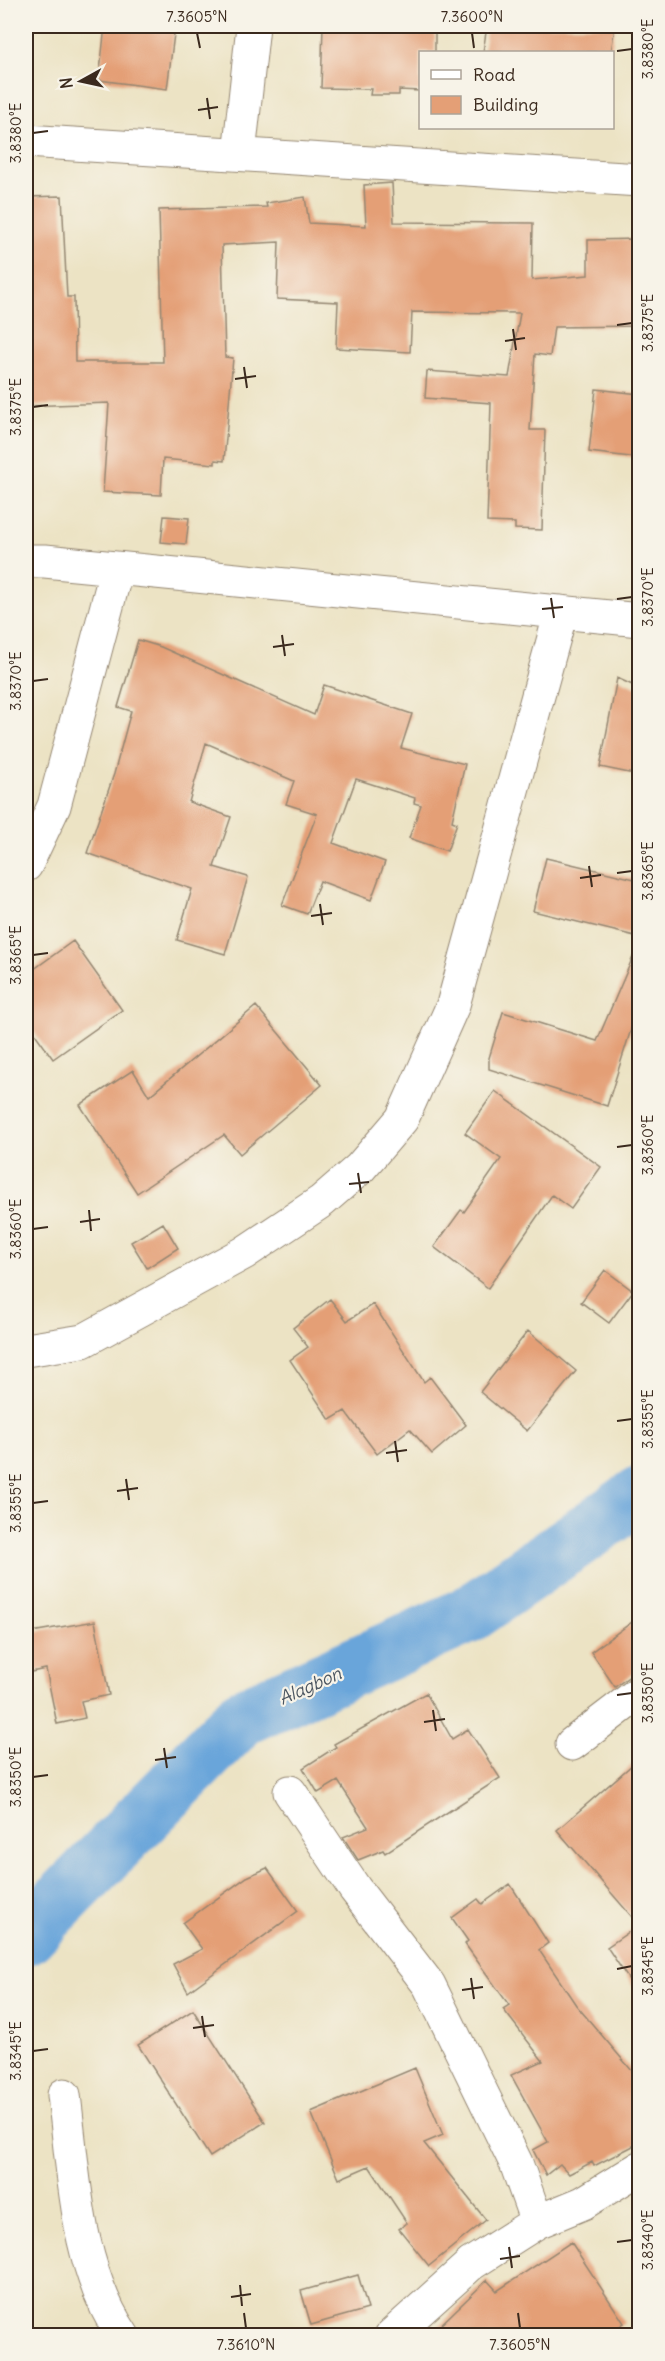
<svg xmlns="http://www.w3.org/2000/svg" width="665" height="2361" viewBox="0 0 665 2361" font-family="Delius,sans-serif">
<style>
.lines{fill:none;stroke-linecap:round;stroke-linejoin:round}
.river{stroke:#69a5da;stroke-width:58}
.building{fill:#e49f76}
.minor-casing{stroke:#948671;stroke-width:35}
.minor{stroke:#fff;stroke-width:33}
.ticks{fill:none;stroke:#3b2a1e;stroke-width:2}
.labels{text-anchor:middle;stroke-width:4.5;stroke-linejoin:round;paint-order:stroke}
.water-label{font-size:18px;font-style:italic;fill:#4b5560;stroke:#f7f3e8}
.neatline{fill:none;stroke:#3b2a1e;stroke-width:2}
.ticks-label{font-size:15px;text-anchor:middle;fill:#3b2a1e}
</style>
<rect width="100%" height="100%" fill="#f7f3e8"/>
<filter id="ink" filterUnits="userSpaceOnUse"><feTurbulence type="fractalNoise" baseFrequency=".0167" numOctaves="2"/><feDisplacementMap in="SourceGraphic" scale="12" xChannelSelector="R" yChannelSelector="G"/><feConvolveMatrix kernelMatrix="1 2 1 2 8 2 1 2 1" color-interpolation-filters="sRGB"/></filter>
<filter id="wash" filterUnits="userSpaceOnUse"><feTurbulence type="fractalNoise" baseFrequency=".008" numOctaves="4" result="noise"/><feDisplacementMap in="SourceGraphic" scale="24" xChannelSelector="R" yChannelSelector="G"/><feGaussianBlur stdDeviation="1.35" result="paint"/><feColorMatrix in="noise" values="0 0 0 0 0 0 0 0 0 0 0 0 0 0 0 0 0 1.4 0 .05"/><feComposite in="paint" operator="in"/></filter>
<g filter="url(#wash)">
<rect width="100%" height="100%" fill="#ece3c4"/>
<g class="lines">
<path class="river" d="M 26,1936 L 242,1717 L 468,1615 L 640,1495"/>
</g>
<g id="blocks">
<path class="building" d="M 105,26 L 175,26 L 167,89 L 99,80 Z
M 323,26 L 435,26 L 435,52 L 420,52 L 420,91 L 399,90 L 399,95 L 370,95 L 371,89 L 321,88 Z
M 487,26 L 615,26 L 611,52 L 483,52 Z
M 392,183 L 394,222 L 533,223 L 532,280 L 588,275 L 588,240 L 639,239 L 639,326 L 554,327 L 550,356 L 535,354 L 530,430 L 545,430 L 542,530 L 515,529 L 515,523 L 487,522 L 491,403 L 425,398 L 427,371 L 509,377 L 520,313 L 412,312 L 410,352 L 336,348 L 338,302 L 277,299 L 279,242 L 222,245 L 225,357 L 233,358 L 224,461 L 215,460 L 215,464 L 163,459 L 161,495 L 103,492 L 109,403 L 26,406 L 26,197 L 62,196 L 67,297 L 74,297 L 75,362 L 163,362 L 159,210 L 267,207 L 266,203 L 305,197 L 309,223 L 366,226 L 364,185 Z
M 596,389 L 639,394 L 639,458 L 589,452 Z
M 164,516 L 189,518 L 186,544 L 161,542 Z
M 138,640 L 161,647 L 314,715 L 324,685 L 412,714 L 401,748 L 465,764 L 452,821 L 457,823 L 447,851 L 409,838 L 421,805 L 414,803 L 415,798 L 356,779 L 333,843 L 385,862 L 371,900 L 320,881 L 307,914 L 282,905 L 317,814 L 286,804 L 294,781 L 206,743 L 189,802 L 231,817 L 214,867 L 248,877 L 225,954 L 177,940 L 192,889 L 87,853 L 114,774 L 131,711 L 118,707 Z
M 617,678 L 639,688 L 639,775 L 600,767 Z
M 546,858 L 639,880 L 639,937 L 533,911 Z
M 73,941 L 122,1010 L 53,1059 L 26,1021 L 26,975 Z
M 639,943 L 639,1026 L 633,1023 L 607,1106 L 489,1069 L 489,1058 L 503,1012 L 597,1041 Z
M 256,1006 L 322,1085 L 240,1154 L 224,1135 L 137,1193 L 80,1105 L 133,1070 L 149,1096 Z
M 495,1091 L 601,1167 L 571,1209 L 552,1195 L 488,1288 L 434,1247 L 461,1210 L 464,1212 L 501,1159 L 465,1133 Z
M 163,1223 L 178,1248 L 147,1268 L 131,1242 Z
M 605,1270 L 633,1291 L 609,1323 L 581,1302 Z
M 330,1299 L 347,1321 L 373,1304 L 424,1382 L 430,1377 L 466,1425 L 432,1454 L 410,1429 L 377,1454 L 345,1411 L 330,1420 L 290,1360 L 308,1347 L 293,1328 Z
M 528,1331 L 576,1371 L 527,1431 L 480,1392 Z
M 639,1617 L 639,1669 L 615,1687 L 591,1652 Z
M 95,1621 L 109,1695 L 81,1701 L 85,1718 L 57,1724 L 46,1669 L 26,1673 L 26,1633 Z
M 426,1693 L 452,1739 L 468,1729 L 500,1778 L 385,1853 L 383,1850 L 358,1860 L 343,1837 L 368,1827 L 338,1781 L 318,1793 L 303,1768 L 336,1747 L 334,1744 Z
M 639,1759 L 639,1995 L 607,1947 L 639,1925 L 557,1830 Z
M 267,1868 L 298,1911 L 188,1992 L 173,1964 L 202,1949 L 183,1923 L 247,1877 Z
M 510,1884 L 548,1943 L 539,1950 L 576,2005 L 639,2079 L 639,2143 L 594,2166 L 592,2162 L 569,2174 L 560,2164 L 546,2175 L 533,2150 L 548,2142 L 511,2075 L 543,2061 L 503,2009 L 509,2005 L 465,1944 L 468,1941 L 452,1918 L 478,1899 L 482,1904 Z
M 193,2010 L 265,2122 L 210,2157 L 138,2045 Z
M 415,2068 L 443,2135 L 424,2143 L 486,2220 L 429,2266 L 399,2229 L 407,2223 L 369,2166 L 339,2179 L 311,2112 Z
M 571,2242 L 624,2323 L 605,2336 L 429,2336 L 487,2280 L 497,2291 Z
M 358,2275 L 368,2309 L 311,2325 L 301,2291 Z"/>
</g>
</g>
<g filter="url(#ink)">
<use href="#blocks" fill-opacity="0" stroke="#948671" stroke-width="1.5"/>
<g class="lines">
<defs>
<path id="minor" d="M 26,141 L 640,180
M 239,154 L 253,26
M 26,561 L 45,561 L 640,620
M 26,865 L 54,806 L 117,568
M 26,1350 L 83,1341 L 244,1253 L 322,1201 L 360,1168 L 402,1119 L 453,1005 L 561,612
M 572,1744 L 640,1692
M 290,1792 L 355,1889 L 429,1985 L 516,2163 L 537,2222
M 64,2095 C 74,2174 76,2267 123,2336
M 391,2336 L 471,2264 L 537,2222 L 583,2203 L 640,2168"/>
</defs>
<use href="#minor" class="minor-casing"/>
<use href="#minor" class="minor"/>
</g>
</g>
<path class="ticks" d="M 197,33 L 200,48M 472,33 L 474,48M 617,51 L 632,49M 207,98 L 210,119M 198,110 L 218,107M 33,133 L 48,131M 617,325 L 632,323M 513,329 L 516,350M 505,341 L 525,338M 244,367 L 247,388M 235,379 L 256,376M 33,407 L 48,405M 551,598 L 554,618M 617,599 L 632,597M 542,609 L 563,607M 282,635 L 285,656M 273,647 L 294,644M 33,681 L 48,679M 589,866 L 592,887M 617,873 L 632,871M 580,878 L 601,875M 320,904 L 323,925M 311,916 L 332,913M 33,955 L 48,953M 617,1147 L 632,1145M 358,1173 L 361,1193M 349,1184 L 369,1182M 89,1210 L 91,1231M 80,1222 L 100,1219M 33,1229 L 48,1227M 617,1421 L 632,1419M 395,1441 L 398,1462M 386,1453 L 407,1450M 126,1479 L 129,1500M 117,1491 L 138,1488M 33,1503 L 48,1501M 617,1695 L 632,1693M 433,1710 L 436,1731M 424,1722 L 445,1719M 164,1748 L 167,1768M 155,1760 L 176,1757M 33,1777 L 48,1775M 617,1969 L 632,1966M 471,1978 L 474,1999M 462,1990 L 483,1987M 202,2016 L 205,2037M 193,2028 L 214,2025M 33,2051 L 48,2049M 617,2242 L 632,2240M 509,2247 L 512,2268M 500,2259 L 520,2256M 240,2285 L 242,2306M 231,2297 L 251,2294M 244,2313 L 246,2328M 518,2313 L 520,2328"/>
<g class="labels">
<g class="water-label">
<text transform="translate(310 1686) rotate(-24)" y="6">Alagbon</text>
</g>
</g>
<rect width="665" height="2361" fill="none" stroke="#f7f3e8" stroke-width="66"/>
<rect x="419" y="51" width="195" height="78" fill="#f7f3e8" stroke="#aca397" stroke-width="1.5"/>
<rect x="431" y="70" width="30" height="9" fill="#ffffff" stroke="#aca397" stroke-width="1.5"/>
<text x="473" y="81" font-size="18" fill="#3b2a1e">Road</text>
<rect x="431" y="96" width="30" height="18" fill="#e49f76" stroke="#aca397" stroke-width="1.5"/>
<text x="473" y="111" font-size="18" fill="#3b2a1e">Building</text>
<g transform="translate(81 81) rotate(262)" stroke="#f7f3e8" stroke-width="4.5" paint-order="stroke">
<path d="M0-4.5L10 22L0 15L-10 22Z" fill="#3b2a1e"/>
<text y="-9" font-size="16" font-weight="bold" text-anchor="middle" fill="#3b2a1e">N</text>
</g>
<rect x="33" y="33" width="599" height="2295" class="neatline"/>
<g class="ticks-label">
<text x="197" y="22">7.3605°N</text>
<text x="472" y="22">7.3600°N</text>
<text transform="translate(648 49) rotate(-90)" y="5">3.8380°E</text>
<text transform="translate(16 133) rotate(-90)" y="5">3.8380°E</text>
<text transform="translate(648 323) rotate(-90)" y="5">3.8375°E</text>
<text transform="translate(16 407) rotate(-90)" y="5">3.8375°E</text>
<text transform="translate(648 597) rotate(-90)" y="5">3.8370°E</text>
<text transform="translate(16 681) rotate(-90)" y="5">3.8370°E</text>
<text transform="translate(648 871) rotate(-90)" y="5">3.8365°E</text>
<text transform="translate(16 955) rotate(-90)" y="5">3.8365°E</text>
<text transform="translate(648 1145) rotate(-90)" y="5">3.8360°E</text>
<text transform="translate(16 1229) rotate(-90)" y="5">3.8360°E</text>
<text transform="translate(648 1419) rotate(-90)" y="5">3.8355°E</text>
<text transform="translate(16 1503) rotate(-90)" y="5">3.8355°E</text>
<text transform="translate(648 1693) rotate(-90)" y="5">3.8350°E</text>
<text transform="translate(16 1777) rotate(-90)" y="5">3.8350°E</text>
<text transform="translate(648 1966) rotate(-90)" y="5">3.8345°E</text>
<text transform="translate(16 2051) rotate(-90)" y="5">3.8345°E</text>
<text transform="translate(648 2240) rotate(-90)" y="5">3.8340°E</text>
<text x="246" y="2350">7.3610°N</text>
<text x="520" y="2350">7.3605°N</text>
</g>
</svg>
